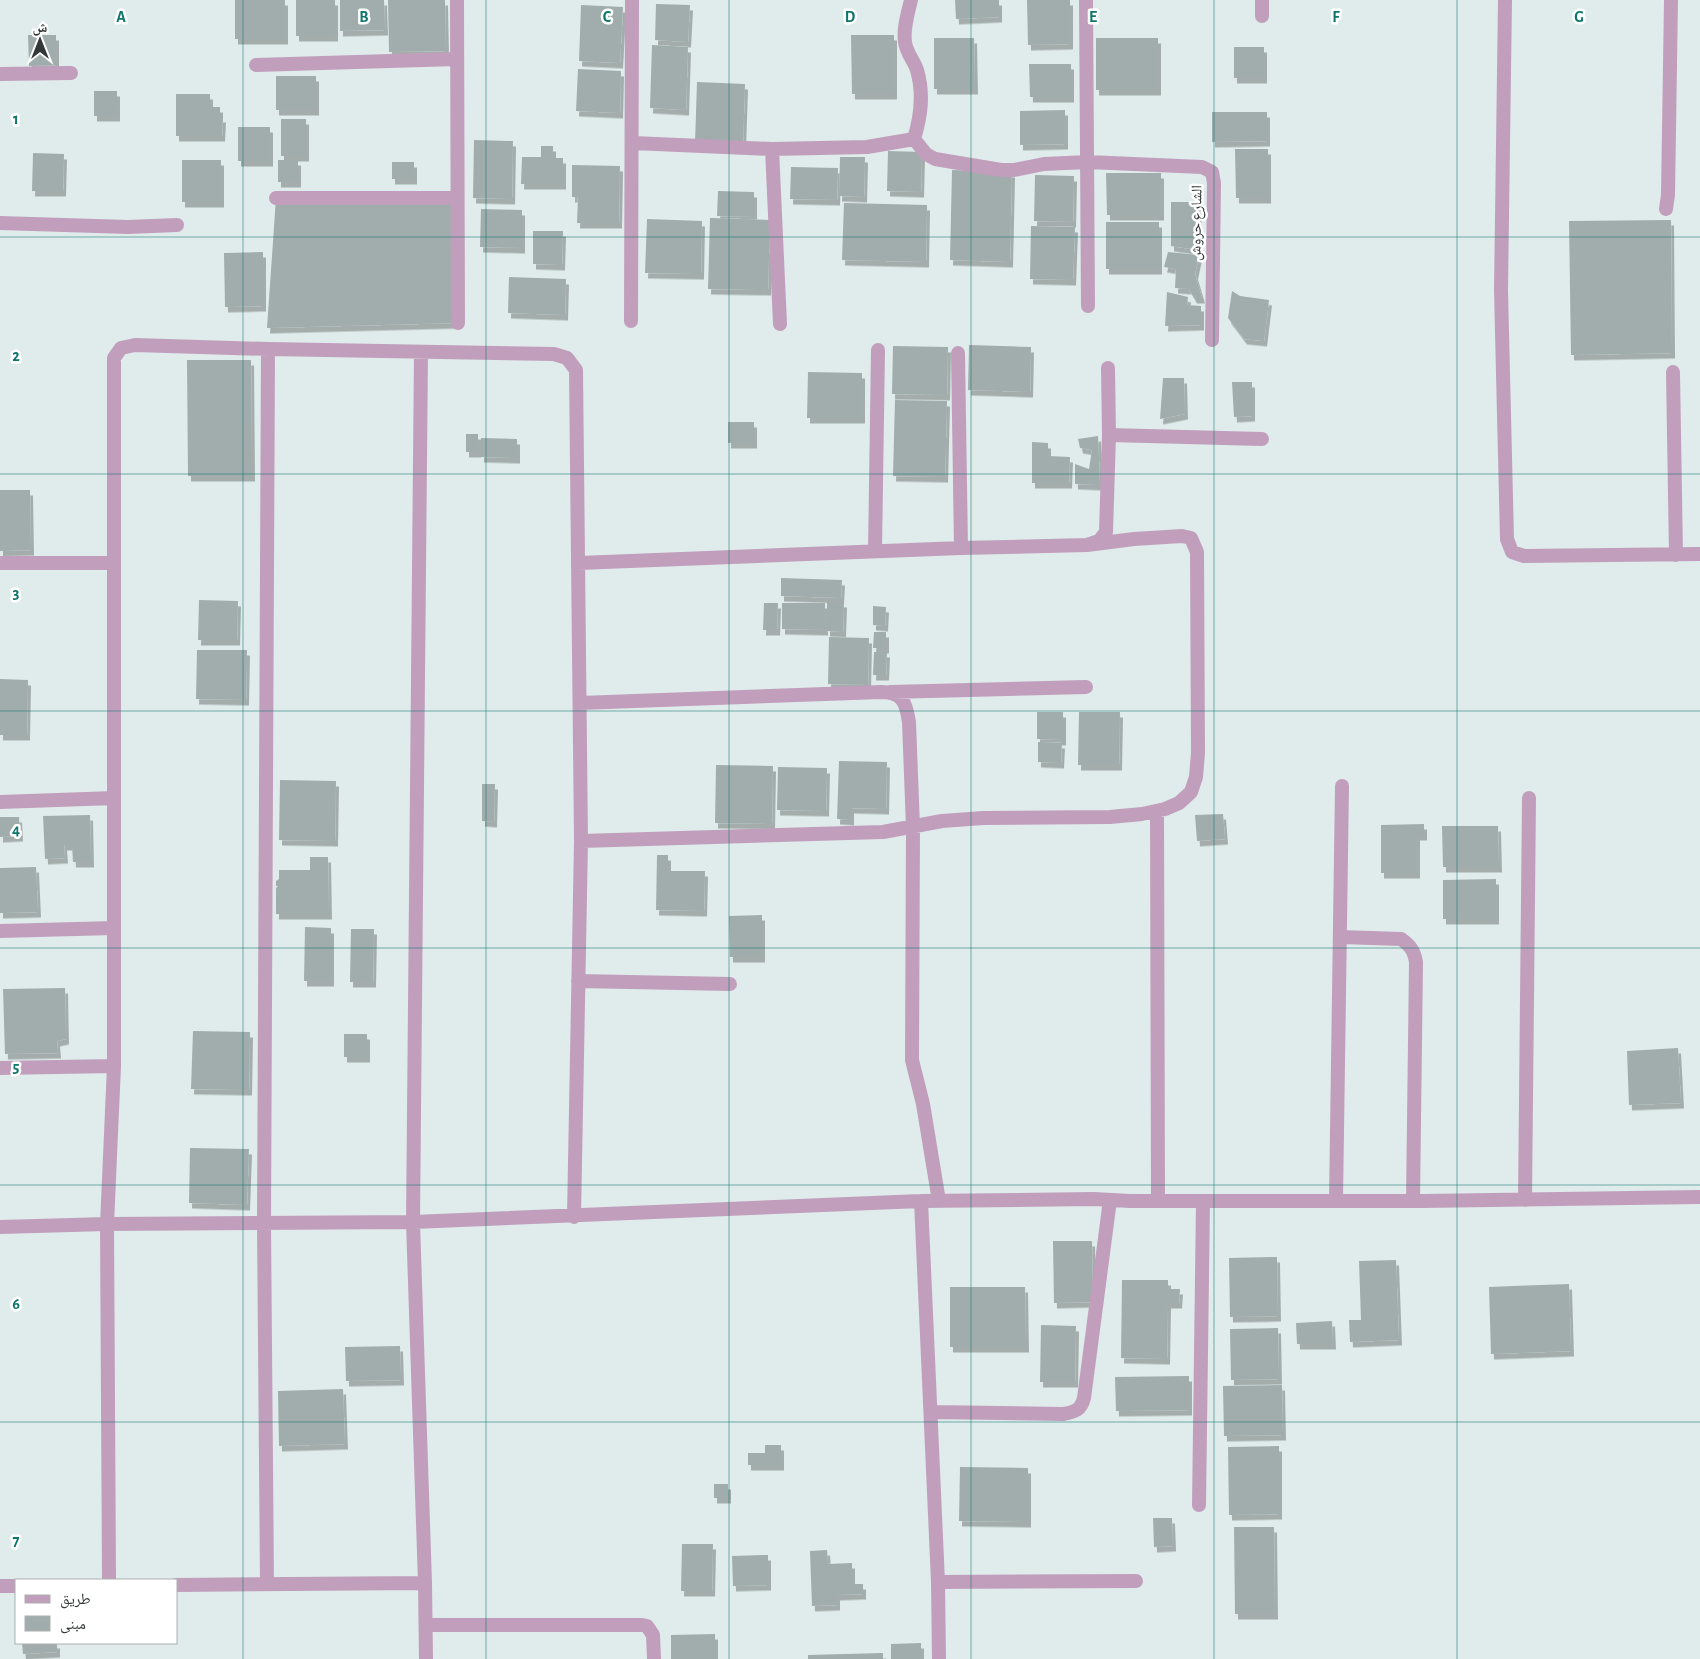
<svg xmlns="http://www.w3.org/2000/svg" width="1700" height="1659" viewBox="0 0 1700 1659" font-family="'Alegreya Sans','Noto Naskh Arabic',sans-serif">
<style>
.building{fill:#a1adad;filter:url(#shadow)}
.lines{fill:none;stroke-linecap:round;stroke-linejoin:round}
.minor{stroke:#c19fbc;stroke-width:14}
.grid{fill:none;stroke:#0f766e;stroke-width:1;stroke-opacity:0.55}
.labels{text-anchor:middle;stroke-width:5;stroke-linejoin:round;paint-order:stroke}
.street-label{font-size:15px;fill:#323837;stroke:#fff}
.grid-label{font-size:16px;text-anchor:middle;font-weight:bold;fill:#0f766e;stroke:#fff;stroke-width:5;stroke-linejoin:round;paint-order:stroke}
</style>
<defs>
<filter id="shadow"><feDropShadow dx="3" dy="5.5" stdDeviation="0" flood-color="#0004"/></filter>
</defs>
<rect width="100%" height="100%" fill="#dfeceb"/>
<path class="building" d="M 235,0 L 285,0 L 285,39 L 235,39 Z
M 296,0 L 335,0 L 335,36 L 296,36 Z
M 340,0 L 384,0 L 385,30 L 340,31 Z
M 388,0 L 445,0 L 446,51 L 389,52 Z
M 955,0 L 999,0 L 999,17 L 956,19 Z
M 1027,0 L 1070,0 L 1070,44 L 1028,45 Z
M 656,4 L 690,5 L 688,42 L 655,40 Z
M 581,5 L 623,7 L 620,63 L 579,61 Z
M 28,35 L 56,35 L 56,65 L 29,66 Z
M 851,35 L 894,35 L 894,94 L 852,94 Z
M 934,38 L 974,38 L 975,89 L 934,89 Z
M 1096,38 L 1158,38 L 1158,90 L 1096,90 Z
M 652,45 L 688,47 L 686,110 L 650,108 Z
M 1234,47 L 1264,47 L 1264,78 L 1234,78 Z
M 1029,64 L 1071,64 L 1071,97 L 1030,97 Z
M 578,69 L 621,71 L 620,113 L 576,111 Z
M 276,76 L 316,76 L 316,110 L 276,110 Z
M 697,82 L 745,84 L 743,144 L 695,143 Z
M 94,91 L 117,91 L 117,116 L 94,116 Z
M 176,94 L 210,94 L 210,107 L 220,107 L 220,117 L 223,117 L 222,136 L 176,136 Z
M 1065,110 L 1065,144 L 1020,145 L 1020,111 Z
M 1212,112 L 1267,112 L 1267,141 L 1212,142 Z
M 281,119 L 306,119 L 306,156 L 281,156 Z
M 238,127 L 270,127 L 270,161 L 238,161 Z
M 474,140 L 513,141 L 512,199 L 473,198 Z
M 541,146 L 553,146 L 553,158 L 563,158 L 563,184 L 521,184 L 522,157 L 541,157 Z
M 1235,149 L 1268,149 L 1268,198 L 1236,198 Z
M 888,151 L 922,152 L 921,192 L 887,191 Z
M 33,153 L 64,154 L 63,191 L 32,191 Z
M 840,157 L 865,157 L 864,197 L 839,196 Z
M 182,160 L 221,160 L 221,202 L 182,202 Z
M 278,160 L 298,160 L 298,182 L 278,182 Z
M 392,162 L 414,162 L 414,179 L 392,179 Z
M 572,165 L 620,166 L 619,223 L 577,223 L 578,197 L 572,197 Z
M 791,167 L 838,168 L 837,200 L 790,199 Z
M 952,170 L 1012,172 L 1010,262 L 950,260 Z
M 1106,173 L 1161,173 L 1161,215 L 1107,215 Z
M 1035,175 L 1074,176 L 1073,222 L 1034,221 Z
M 718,191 L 754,192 L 754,217 L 717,216 Z
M 276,198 L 457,198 L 458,323 L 267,328 Z
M 1171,202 L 1199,202 L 1198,250 L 1171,246 Z
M 844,203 L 927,205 L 926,262 L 842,260 Z
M 481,209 L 522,210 L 522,248 L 480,247 Z
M 710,218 L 770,220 L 768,290 L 708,289 Z
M 647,219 L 702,221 L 701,274 L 645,273 Z
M 1671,220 L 1672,353 L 1571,355 L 1569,221 Z
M 1106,222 L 1159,222 L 1159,269 L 1106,269 Z
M 1031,226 L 1075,227 L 1073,280 L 1030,279 Z
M 533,231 L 563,231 L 562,265 L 533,264 Z
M 263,252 L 263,306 L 225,307 L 224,253 Z
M 1168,252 L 1199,255 L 1195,274 L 1202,298 L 1194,298 L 1189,289 L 1175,288 L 1176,269 L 1164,267 Z
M 509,277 L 566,279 L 565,315 L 508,313 Z
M 1232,291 L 1240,296 L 1269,300 L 1264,341 L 1244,339 L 1228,318 Z
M 1167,292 L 1188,297 L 1187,305 L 1201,306 L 1201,325 L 1165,326 Z
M 969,345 L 1031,347 L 1030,392 L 968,390 Z
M 893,346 L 948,347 L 947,395 L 892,394 Z
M 187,360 L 251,360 L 252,476 L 188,476 Z
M 808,372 L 862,373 L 862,418 L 807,418 Z
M 1163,378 L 1184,378 L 1185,414 L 1160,419 Z
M 1232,382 L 1252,382 L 1252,416 L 1234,417 Z
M 895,400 L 947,401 L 945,477 L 893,476 Z
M 728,422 L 754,422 L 754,443 L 728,443 Z
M 466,434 L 478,434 L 478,452 L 466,452 Z
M 1098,436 L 1100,485 L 1075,484 L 1075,464 L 1089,469 L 1092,450 L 1080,448 L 1078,439 Z
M 481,438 L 517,439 L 517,458 L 481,457 Z
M 1032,442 L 1048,443 L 1048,456 L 1070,457 L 1069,483 L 1032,483 Z
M 0,490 L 30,490 L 31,550 L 0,551 Z
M 781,578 L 842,580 L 841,598 L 781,596 Z
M 199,600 L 238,601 L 237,640 L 198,640 Z
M 827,602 L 844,602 L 843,632 L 827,631 Z
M 764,603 L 778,603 L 777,630 L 763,630 Z
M 782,603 L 825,603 L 825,630 L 782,629 Z
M 873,606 L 886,607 L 885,626 L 873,625 Z
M 874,632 L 886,632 L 886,648 L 873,648 Z
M 829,637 L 869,638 L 868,685 L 828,684 Z
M 197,650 L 247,650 L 246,700 L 196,699 Z
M 874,652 L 887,652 L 886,675 L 873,675 Z
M 0,679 L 28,680 L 27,735 L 0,735 Z
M 1037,712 L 1063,712 L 1063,740 L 1037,739 Z
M 1079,712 L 1120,712 L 1119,765 L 1078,765 Z
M 1038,742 L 1062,743 L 1061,763 L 1038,762 Z
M 839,761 L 887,762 L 886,809 L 851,808 L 851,820 L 837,819 Z
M 716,765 L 773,766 L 772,824 L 715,823 Z
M 778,767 L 827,768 L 826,811 L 777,810 Z
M 280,780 L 336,781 L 335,841 L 279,840 Z
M 482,784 L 495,784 L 494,822 L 482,821 Z
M 1223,814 L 1225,839 L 1197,841 L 1195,815 Z
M 90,815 L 91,862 L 73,862 L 72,845 L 64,845 L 65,858 L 45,859 L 43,816 Z
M 0,817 L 19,817 L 20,836 L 0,837 Z
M 1424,824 L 1424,835 L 1417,835 L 1417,873 L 1381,873 L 1381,825 Z
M 1442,826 L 1498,826 L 1499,867 L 1443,867 Z
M 657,855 L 668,855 L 668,871 L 705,871 L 704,911 L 656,910 Z
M 310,857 L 328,857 L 329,914 L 276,914 L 276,888 L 278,886 L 276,886 L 276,881 L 279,879 L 279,870 L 310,870 Z
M 36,867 L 38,912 L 0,913 L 0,868 Z
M 1496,879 L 1496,919 L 1443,919 L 1443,880 Z
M 762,915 L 762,957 L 730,957 L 729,916 Z
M 305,927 L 331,928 L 331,981 L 304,981 Z
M 351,929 L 374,929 L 373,982 L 350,982 Z
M 65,988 L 66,1039 L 57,1041 L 58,1053 L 5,1054 L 3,989 Z
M 193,1031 L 250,1032 L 249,1090 L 191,1089 Z
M 344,1034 L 367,1034 L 367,1057 L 344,1057 Z
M 1678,1048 L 1681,1103 L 1629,1105 L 1627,1051 Z
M 190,1148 L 249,1149 L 247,1205 L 189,1203 Z
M 1053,1241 L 1092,1241 L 1093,1302 L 1054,1303 Z
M 1277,1257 L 1278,1316 L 1230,1317 L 1229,1258 Z
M 1396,1260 L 1399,1340 L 1350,1342 L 1349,1320 L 1361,1320 L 1359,1261 Z
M 1122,1280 L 1168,1280 L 1168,1289 L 1180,1289 L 1179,1303 L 1168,1303 L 1167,1359 L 1121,1358 Z
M 1569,1284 L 1571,1351 L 1491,1354 L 1489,1287 Z
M 950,1287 L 1025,1287 L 1026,1347 L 950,1347 Z
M 1332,1321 L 1333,1344 L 1297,1344 L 1296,1323 Z
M 1041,1325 L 1076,1326 L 1075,1382 L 1040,1382 Z
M 1278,1328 L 1279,1379 L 1231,1380 L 1230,1329 Z
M 400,1346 L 401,1380 L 346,1381 L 345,1347 Z
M 1189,1376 L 1189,1410 L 1116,1411 L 1115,1377 Z
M 1282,1385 L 1283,1435 L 1224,1436 L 1223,1386 Z
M 343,1389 L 345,1444 L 279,1446 L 278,1391 Z
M 765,1445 L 781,1445 L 781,1465 L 748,1465 L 748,1453 L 765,1453 Z
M 1279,1446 L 1279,1514 L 1229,1515 L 1228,1447 Z
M 960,1467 L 1028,1468 L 1028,1522 L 959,1521 Z
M 714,1484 L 728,1484 L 728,1498 L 714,1498 Z
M 1153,1518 L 1172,1518 L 1173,1546 L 1154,1547 Z
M 1234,1527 L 1274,1527 L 1275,1614 L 1235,1614 Z
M 682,1544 L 713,1544 L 712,1591 L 681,1591 Z
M 827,1550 L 828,1564 L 852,1563 L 852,1584 L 863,1584 L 863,1594 L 837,1595 L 837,1605 L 812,1606 L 810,1551 Z
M 768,1555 L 768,1585 L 733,1586 L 732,1556 Z
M 715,1634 L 715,1659 L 671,1659 L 671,1635 Z
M 22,1643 L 57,1643 L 57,1652 L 23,1654 Z
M 921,1643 L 921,1659 L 891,1659 L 891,1644 Z
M 883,1653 L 883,1659 L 808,1659 L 808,1655 Z"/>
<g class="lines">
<path class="minor" d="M 457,0 L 458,323
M 1086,0 L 1088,306
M 1505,0 L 1501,290 L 1507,539 L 1512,552 L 1524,556 L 1700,554
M 1262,16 L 1262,0
M 256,65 L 457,59
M 0,74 L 71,73
M 914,139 L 926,154 L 935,159 L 1001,170 L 1014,170 L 1044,164 L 1088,162 L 1202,167 L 1212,172 L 1214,183 L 1212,340
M 633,143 L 772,149 L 867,147 L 914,139 C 921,116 924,94 917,70 C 914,61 906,52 905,42 C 903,28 908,13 911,0
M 772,149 L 780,324
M 276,198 L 457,198
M 1666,209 L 1668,195 L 1671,0
M 0,223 L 128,227 L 177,225
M 631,321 L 632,0
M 421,352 L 413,1222 L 425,1583 L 426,1659
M 958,353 L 961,548
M 1673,372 L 1676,555
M 1109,435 L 1262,439
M 875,551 L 878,350
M 0,563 L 114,563
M 579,563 L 961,548 L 1087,545 L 1099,541 L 1106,532 L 1109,435 L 1108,368
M 890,692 L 1086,687
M 580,703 L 881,692 C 903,692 906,703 909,722 L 913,827 L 912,1060 L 923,1104 L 939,1201
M 0,802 L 114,798
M 1157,811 L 1158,1201
M 581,841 L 883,832 L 942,821 L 983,818 L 1110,817 L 1142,814 L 1165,809 L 1179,803 L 1191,792 L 1196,777 L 1198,753 L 1197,552 L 1191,538 L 1182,536 L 1134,539 L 1087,545
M 0,931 L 114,928
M 1340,937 L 1401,939 C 1411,946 1414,951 1416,962 L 1413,1201
M 578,981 L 730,984
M 0,1068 L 114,1066
M 1525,1200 L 1529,798
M 1336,1201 L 1342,786
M 0,1227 L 107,1224 L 413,1222 L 921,1201
M 931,1412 L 1063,1414 C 1075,1412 1081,1410 1084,1398 L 1110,1200
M 1199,1505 L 1203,1201
M 109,1580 L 107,1224 L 114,1066 L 114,358 L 121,348 L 135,345 L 268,349 L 554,354 L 567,358 L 576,370 L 581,841 L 574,1217
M 938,1582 L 1136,1581
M 267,1584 L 264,1224 L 268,349
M 176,1585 L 425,1583
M 0,1586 L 16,1586
M 426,1625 L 642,1625 L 647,1626 L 653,1635 L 654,1659
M 939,1659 L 938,1582 L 921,1201 L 1094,1199 L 1130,1201 L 1423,1201 L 1700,1197"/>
</g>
<path class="grid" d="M 243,0 L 243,1659M 486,0 L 486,1659M 729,0 L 729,1659M 971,0 L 971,1659M 1214,0 L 1214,1659M 1457,0 L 1457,1659M 0,237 L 1700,237M 0,474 L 1700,474M 0,711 L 1700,711M 0,948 L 1700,948M 0,1185 L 1700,1185M 0,1422 L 1700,1422"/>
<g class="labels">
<g class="street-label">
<text transform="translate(1196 223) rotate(-89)" y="5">الشارع حروش</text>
</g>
</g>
<g class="grid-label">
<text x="121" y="22">A</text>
<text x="364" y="22">B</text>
<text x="607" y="22">C</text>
<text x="850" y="22">D</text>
<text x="1093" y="22">E</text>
<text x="1336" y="22">F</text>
<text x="1579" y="22">G</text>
<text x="16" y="124">1</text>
<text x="16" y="361">2</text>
<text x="16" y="598">3</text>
<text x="16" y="835">4</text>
<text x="16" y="1072">5</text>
<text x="16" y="1309">6</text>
<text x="16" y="1546">7</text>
</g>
<rect x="15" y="1579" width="162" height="65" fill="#ffffff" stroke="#adafaf"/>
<rect x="25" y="1595" width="25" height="8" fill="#c19fbc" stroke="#adafaf"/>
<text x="60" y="1604" font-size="15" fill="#323837">طريق</text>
<rect x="25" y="1616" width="25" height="15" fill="#a1adad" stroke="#adafaf"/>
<text x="60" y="1629" font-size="15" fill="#323837">مبنى</text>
<g transform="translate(40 40)" stroke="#ffffff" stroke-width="4" paint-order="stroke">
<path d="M0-4L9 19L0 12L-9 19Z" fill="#323837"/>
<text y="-8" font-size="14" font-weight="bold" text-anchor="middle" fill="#323837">ش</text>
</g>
</svg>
